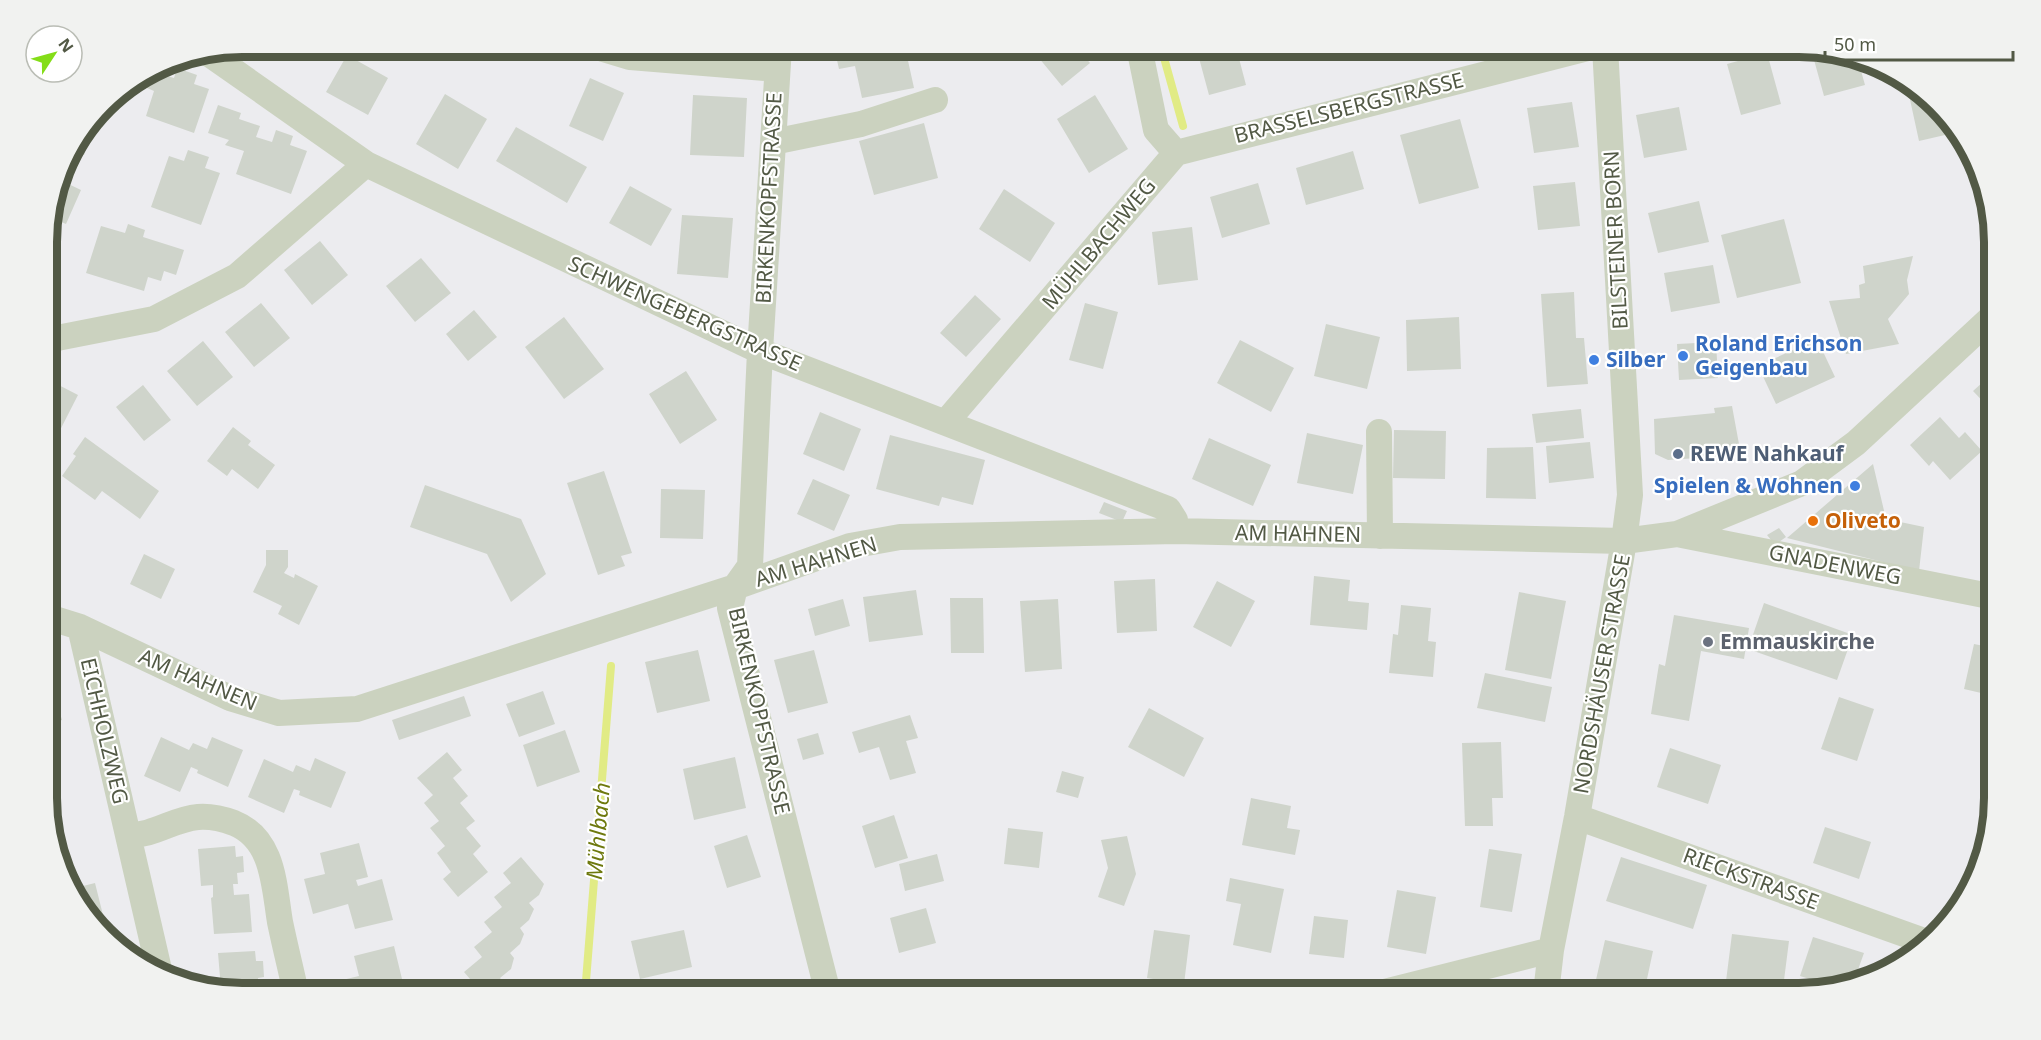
<svg xmlns="http://www.w3.org/2000/svg" width="2041" height="1040" viewBox="0 0 2041 1040" font-family="'Noto Sans',sans-serif">
<style>
.lines{fill:none;stroke-linecap:round;stroke-linejoin:round}
.stream{stroke:#e1eb85;stroke-width:8}
.building{fill:#cfd4cb}
.minor{stroke:#cbd2bf;stroke-width:26}
.shop-dot{fill:#3f7fe0;stroke:#fff;stroke-width:2}
.service-dot{fill:#5c6f8a;stroke:#fff;stroke-width:2}
.food-dot{fill:#e8710a;stroke:#fff;stroke-width:2}
.worship-dot{fill:#6b7280;stroke:#fff;stroke-width:2}
.labels{text-anchor:middle;stroke-width:4.5;stroke-linejoin:round;paint-order:stroke}
.street-label{font-size:21px;fill:#525945;stroke:#fff}
.shop-label{font-size:21px;font-weight:bold;fill:#366cbe;stroke:#fff;text-anchor:start}
.service-label{font-size:21px;font-weight:bold;fill:#4e5e75;stroke:#fff;text-anchor:start}
.food-label{font-size:21px;font-weight:bold;fill:#c56008;stroke:#fff;text-anchor:start}
.worship-label{font-size:21px;font-weight:bold;fill:#5b616d;stroke:#fff;text-anchor:start}
.water-label{font-size:22px;font-style:italic;fill:#6e790e;stroke:#fff}
.rim{fill:none;stroke:#525945;stroke-width:8}
</style>
<rect width="100%" height="100%" fill="#ececef"/>
<g class="lines">
<path class="stream" d="M 1161,47 L 1183,126
M 578,993 L 586,981 L 611,666"/>
</g>
<path class="building" d="M 267,47 L 295,47 L 285,60 Z
M 834,47 L 905,47 L 914,88 L 862,98 L 855,66 L 839,69 Z
M 1041,47 L 1076,47 L 1090,63 L 1062,86 L 1034,52 Z
M 1196,47 L 1236,47 L 1246,85 L 1209,95 Z
M 1811,49 L 1858,60 L 1865,85 L 1824,96 Z
M 1767,53 L 1781,104 L 1741,115 L 1727,64 Z
M 347,55 L 388,78 L 368,115 L 326,92 Z
M 165,63 L 161,74 L 174,78 L 177,68 L 197,75 L 194,84 L 209,89 L 194,133 L 146,116 L 154,91 L 133,82 Z
M 590,78 L 624,93 L 603,141 L 569,126 Z
M 1918,93 L 1954,123 L 1958,132 L 1919,141 L 1909,95 Z
M 445,94 L 487,119 L 458,169 L 416,144 Z
M 693,95 L 747,98 L 744,157 L 690,155 Z
M 1095,95 L 1128,149 L 1089,173 L 1057,119 Z
M 1572,102 L 1579,147 L 1534,153 L 1527,108 Z
M 218,105 L 241,113 L 239,119 L 260,126 L 256,137 L 272,142 L 276,130 L 293,136 L 290,145 L 307,151 L 291,194 L 236,174 L 244,151 L 225,145 L 229,140 L 208,133 Z
M 1679,107 L 1687,150 L 1644,158 L 1636,115 Z
M 1460,119 L 1479,188 L 1419,204 L 1400,135 Z
M 924,123 L 938,178 L 874,195 L 859,141 Z
M 91,125 L 94,126 L 84,155 L 71,151 Z
M 516,127 L 587,167 L 567,203 L 496,161 Z
M 188,150 L 209,157 L 205,168 L 220,173 L 201,225 L 151,207 L 169,156 L 184,161 Z
M 1353,151 L 1364,189 L 1306,205 L 1296,168 Z
M 60,180 L 81,190 L 66,224 L 50,217 Z
M 1575,182 L 1580,226 L 1538,230 L 1533,186 Z
M 1258,183 L 1270,224 L 1222,238 L 1210,197 Z
M 630,186 L 672,209 L 651,246 L 609,223 Z
M 1004,189 L 1055,223 L 1030,262 L 979,229 Z
M 1699,201 L 1709,242 L 1658,253 L 1648,213 Z
M 682,215 L 733,218 L 728,278 L 677,274 Z
M 1784,219 L 1801,283 L 1737,298 L 1721,235 Z
M 49,221 L 59,226 L 47,252 L 47,229 Z
M 128,224 L 145,230 L 143,237 L 184,250 L 176,275 L 164,271 L 161,281 L 148,277 L 144,291 L 86,273 L 101,226 L 125,233 Z
M 1192,227 L 1198,280 L 1158,285 L 1152,232 Z
M 320,241 L 348,275 L 312,305 L 284,270 Z
M 1913,256 L 1907,280 L 1909,294 L 1888,319 L 1899,344 L 1846,354 L 1829,301 L 1860,298 L 1859,285 L 1865,283 L 1863,266 Z
M 421,258 L 451,293 L 415,322 L 386,286 Z
M 1713,265 L 1720,303 L 1671,312 L 1664,273 Z
M 1574,292 L 1576,338 L 1584,338 L 1588,384 L 1547,387 L 1541,294 Z
M 975,295 L 1001,319 L 966,357 L 940,333 Z
M 261,303 L 290,338 L 254,367 L 225,332 Z
M 1085,303 L 1118,312 L 1103,369 L 1069,360 Z
M 474,310 L 497,337 L 468,361 L 446,334 Z
M 564,317 L 604,369 L 564,399 L 525,347 Z
M 1459,317 L 1461,369 L 1407,371 L 1406,320 Z
M 1326,324 L 1380,337 L 1367,389 L 1314,376 Z
M 1817,339 L 1835,377 L 1776,404 L 1758,366 Z
M 1240,340 L 1294,368 L 1271,412 L 1217,383 Z
M 203,341 L 233,377 L 197,406 L 167,371 Z
M 1716,342 L 1718,378 L 1679,380 L 1677,344 Z
M 686,371 L 717,420 L 680,444 L 649,394 Z
M 1993,373 L 1993,412 L 1973,391 Z
M 47,379 L 78,395 L 55,440 L 47,436 Z
M 143,385 L 171,420 L 144,441 L 116,407 Z
M 1732,406 L 1741,455 L 1668,460 L 1655,454 L 1654,419 L 1715,413 L 1714,408 Z
M 1581,409 L 1584,438 L 1536,443 L 1532,414 Z
M 820,412 L 861,429 L 844,471 L 803,454 Z
M 1940,417 L 1959,438 L 1965,432 L 1982,451 L 1950,480 L 1933,461 L 1929,466 L 1910,445 Z
M 233,427 L 251,441 L 248,445 L 275,465 L 258,489 L 232,469 L 227,476 L 207,461 Z
M 1394,430 L 1446,431 L 1445,479 L 1393,478 Z
M 1307,433 L 1363,445 L 1353,494 L 1297,483 Z
M 890,435 L 985,460 L 973,505 L 942,497 L 939,506 L 876,489 Z
M 85,437 L 159,491 L 140,519 L 102,491 L 95,500 L 62,476 L 76,456 L 73,454 Z
M 1209,438 L 1271,465 L 1253,506 L 1192,479 Z
M 1590,442 L 1594,478 L 1549,483 L 1546,446 Z
M 1533,447 L 1536,499 L 1486,498 L 1487,448 Z
M 1873,464 L 1886,519 L 1924,527 L 1919,571 L 1787,538 Z
M 604,471 L 632,553 L 621,556 L 625,566 L 598,575 L 567,483 Z
M 1994,471 L 1994,491 L 1984,480 Z
M 813,479 L 850,495 L 834,531 L 797,514 Z
M 425,485 L 521,519 L 546,574 L 511,602 L 487,554 L 410,527 Z
M 661,489 L 705,490 L 703,539 L 660,538 Z
M 1104,502 L 1127,511 L 1122,522 L 1099,513 Z
M 1779,528 L 1786,537 L 1775,545 L 1767,535 Z
M 266,550 L 288,550 L 288,567 L 284,573 L 294,578 L 295,574 L 318,586 L 299,625 L 278,614 L 282,606 L 253,592 L 266,565 Z
M 144,554 L 175,569 L 161,599 L 130,584 Z
M 1314,576 L 1350,580 L 1348,601 L 1369,603 L 1367,630 L 1310,625 Z
M 1155,579 L 1157,631 L 1117,633 L 1114,581 Z
M 1217,581 L 1255,601 L 1231,647 L 1193,627 Z
M 916,590 L 923,635 L 869,642 L 863,597 Z
M 1519,592 L 1566,601 L 1551,679 L 1505,670 Z
M 950,598 L 983,598 L 984,653 L 951,653 Z
M 843,599 L 850,626 L 815,636 L 808,609 Z
M 1058,599 L 1062,669 L 1025,672 L 1020,601 Z
M 1764,603 L 1853,635 L 1837,680 L 1748,649 Z
M 1401,605 L 1431,608 L 1428,641 L 1436,642 L 1433,677 L 1389,673 L 1393,634 L 1398,635 Z
M 1674,615 L 1749,628 L 1744,659 L 1701,651 L 1689,721 L 1651,714 L 1659,664 L 1665,666 Z
M 1974,644 L 1994,648 L 1994,696 L 1964,689 Z
M 698,650 L 710,701 L 657,713 L 645,662 Z
M 814,650 L 828,703 L 788,713 L 774,660 Z
M 48,673 L 62,720 L 48,724 Z
M 1485,673 L 1552,687 L 1545,722 L 1477,708 Z
M 543,691 L 555,724 L 519,737 L 506,704 Z
M 464,696 L 471,716 L 399,740 L 392,720 Z
M 1839,697 L 1874,709 L 1857,761 L 1821,749 Z
M 1149,708 L 1204,738 L 1184,777 L 1128,747 Z
M 910,715 L 918,738 L 906,741 L 916,773 L 890,780 L 879,747 L 859,753 L 852,732 Z
M 565,730 L 580,772 L 537,787 L 523,745 Z
M 818,733 L 824,754 L 803,760 L 797,739 Z
M 161,737 L 189,750 L 193,743 L 207,749 L 212,737 L 243,750 L 228,787 L 197,773 L 198,770 L 191,767 L 180,792 L 144,776 Z
M 1501,742 L 1503,798 L 1492,798 L 1493,826 L 1465,826 L 1462,743 Z
M 1670,748 L 1721,765 L 1708,804 L 1657,787 Z
M 447,752 L 462,770 L 453,778 L 468,796 L 460,803 L 475,821 L 466,828 L 481,846 L 473,854 L 488,872 L 458,897 L 443,879 L 451,872 L 437,853 L 445,846 L 430,828 L 439,821 L 424,803 L 433,795 L 417,778 Z
M 735,757 L 746,808 L 694,820 L 683,769 Z
M 315,758 L 346,772 L 331,808 L 299,795 L 300,791 L 294,789 L 284,813 L 248,797 L 264,759 L 293,772 L 296,765 L 310,771 Z
M 1062,771 L 1084,777 L 1078,798 L 1056,792 Z
M 1251,798 L 1291,806 L 1287,828 L 1300,830 L 1295,855 L 1242,845 Z
M 894,815 L 908,858 L 875,868 L 862,826 Z
M 1825,827 L 1871,842 L 1859,879 L 1813,863 Z
M 1008,828 L 1043,832 L 1039,868 L 1004,864 Z
M 747,835 L 761,877 L 727,888 L 714,846 Z
M 1127,836 L 1136,874 L 1124,906 L 1098,897 L 1108,868 L 1101,840 Z
M 359,843 L 368,877 L 356,880 L 358,886 L 382,879 L 393,920 L 355,929 L 348,904 L 313,914 L 304,879 L 325,874 L 320,853 Z
M 235,846 L 236,857 L 243,856 L 244,872 L 237,873 L 238,884 L 233,884 L 234,895 L 249,894 L 252,932 L 214,934 L 211,898 L 213,897 L 213,885 L 201,886 L 198,849 Z
M 1489,849 L 1522,854 L 1512,912 L 1480,907 Z
M 937,854 L 944,881 L 905,891 L 899,864 Z
M 521,857 L 544,884 L 539,895 L 529,903 L 534,909 L 529,920 L 520,928 L 524,934 L 520,944 L 510,953 L 514,958 L 511,969 L 500,978 L 504,983 L 501,993 L 482,993 L 464,972 L 482,957 L 474,947 L 492,932 L 484,922 L 502,907 L 494,897 L 511,883 L 503,873 Z
M 1621,857 L 1707,885 L 1693,929 L 1606,901 Z
M 1230,878 L 1284,889 L 1271,953 L 1233,945 L 1241,904 L 1226,901 Z
M 95,883 L 107,931 L 105,932 L 87,917 L 75,888 Z
M 1397,890 L 1436,897 L 1426,954 L 1387,947 Z
M 926,908 L 936,943 L 899,953 L 890,918 Z
M 1314,916 L 1348,920 L 1344,958 L 1309,954 Z
M 684,930 L 692,967 L 640,979 L 631,941 Z
M 1154,930 L 1190,935 L 1184,984 L 1147,978 Z
M 1732,934 L 1789,941 L 1783,988 L 1726,981 Z
M 1813,937 L 1864,953 L 1855,978 L 1832,986 L 1800,976 Z
M 1605,940 L 1653,951 L 1644,993 L 1593,993 Z
M 394,946 L 402,979 L 391,982 L 392,989 L 416,983 L 419,993 L 341,993 L 338,981 L 359,976 L 354,956 Z
M 255,951 L 256,961 L 263,961 L 264,977 L 258,978 L 258,988 L 253,989 L 253,993 L 242,994 L 233,991 L 233,989 L 221,989 L 218,953 Z
M 1874,963 L 1884,965 L 1889,967 L 1872,973 Z
M 926,988 L 928,993 L 909,993 L 908,992 Z"/>
<g class="lines">
<path class="minor" d="M 597,47 L 630,57 L 777,69
M 779,47 L 760,351 L 750,566 L 735,587 L 730,608 L 828,993
M 1139,47 L 1156,130 L 1176,153
M 208,53 L 366,164 L 760,351 L 1168,509 L 1175,520 L 1176,531
M 773,142 L 861,124 L 935,100
M 1176,153 L 1592,47
M 47,340 L 154,319 L 237,276 L 366,164
M 946,422 L 1176,153
M 1379,432 L 1380,536
M 1677,534 L 1994,597
M 48,617 L 80,627 L 230,698 L 279,713 L 357,709 L 735,587 L 850,546 L 900,537 L 1176,531 L 1624,541 L 1677,534 L 1802,483 L 1856,443 L 1993,316
M 80,627 L 160,974
M 1577,817 L 1924,941
M 128,835 C 154,836 173,819 198,817 C 210,816 223,819 234,823 C 274,839 274,886 280,922 C 285,946 291,970 296,993
M 1380,993 L 1551,950
M 1546,993 L 1551,950 L 1577,817 L 1624,541 L 1630,495 L 1605,47"/>
</g>
<g class="shop-dot">
<circle cx="1683" cy="356" r="6"/>
<circle cx="1594" cy="360" r="6"/>
<circle cx="1855" cy="486" r="6"/>
</g>
<circle class="service-dot" cx="1678" cy="454" r="6"/>
<circle class="food-dot" cx="1813" cy="521" r="6"/>
<circle class="worship-dot" cx="1708" cy="642" r="6"/>
<g class="labels">
<g class="street-label">
<text transform="translate(1349 108) rotate(-14)" y="7">BRASSELSBERGSTRASSE</text>
<text transform="translate(769 198) rotate(-87)" y="7">BIRKENKOPFSTRASSE</text>
<text transform="translate(1616 240) rotate(-93)" y="7">BILSTEINER BORN</text>
<text transform="translate(1099 244) rotate(-50)" y="7">MÜHLBACHWEG</text>
<text transform="translate(685 314) rotate(24)" y="7">SCHWENGEBERGSTRASSE</text>
<text transform="translate(1298 534) rotate(1)" y="7">AM HAHNEN</text>
<text transform="translate(816 562) rotate(-17)" y="7">AM HAHNEN</text>
<text transform="translate(1835 565) rotate(11)" y="7">GNADENWEG</text>
<text transform="translate(1602 674) rotate(-80)" y="7">NORDSHÄUSER STRASSE</text>
<text transform="translate(198 680) rotate(23)" y="7">AM HAHNEN</text>
<text transform="translate(759 711) rotate(77)" y="7">BIRKENKOPFSTRASSE</text>
<text transform="translate(104 731) rotate(77)" y="7">EICHHOLZWEG</text>
<text transform="translate(1751 879) rotate(20)" y="7">RIECKSTRASSE</text>
</g>
<g class="shop-label">
<text x="1695" y="351">Roland Erichson<tspan x="1695" dy="24">Geigenbau</tspan></text>
<text x="1606" y="367">Silber</text>
<text x="1843" y="493" text-anchor="end">Spielen &amp; Wohnen</text>
</g>
<g class="service-label">
<text x="1690" y="461">REWE Nahkauf</text>
</g>
<g class="food-label">
<text x="1825" y="528">Oliveto</text>
</g>
<g class="worship-label">
<text x="1720" y="649">Emmauskirche</text>
</g>
<g class="water-label">
<text transform="translate(598 831) rotate(-85)" y="8">Mühlbach</text>
</g>
</g>
<path d="M0 0H2041V1040H0ZM242 57H1799A185 185 0 0 1 1984 242V798A185 185 0 0 1 1799 983H242A185 185 0 0 1 57 798V242A185 185 0 0 1 242 57Z" fill="#f1f2f0" fill-rule="evenodd"/>
<path class="rim" d="M242 57H1799A185 185 0 0 1 1984 242V798A185 185 0 0 1 1799 983H242A185 185 0 0 1 57 798V242A185 185 0 0 1 242 57Z"/>
<g transform="translate(54 54) rotate(54)"><circle r="28" fill="#ffffff" stroke="#babdb5" stroke-width="1.5"/>
<path d="M0-4.5L10 22L0 15L-10 22Z" fill="#84dd18"/>
<text y="-9" font-size="16" font-weight="bold" text-anchor="middle" fill="#525945">N</text>
</g>
<path d="M1825 51v9h188v-9" fill="none" stroke="#525945" stroke-width="3"/>
<text x="1834" y="51" font-size="18" fill="#525945" stroke="#ffffff" stroke-width="4.5" paint-order="stroke">50 m</text>
</svg>
